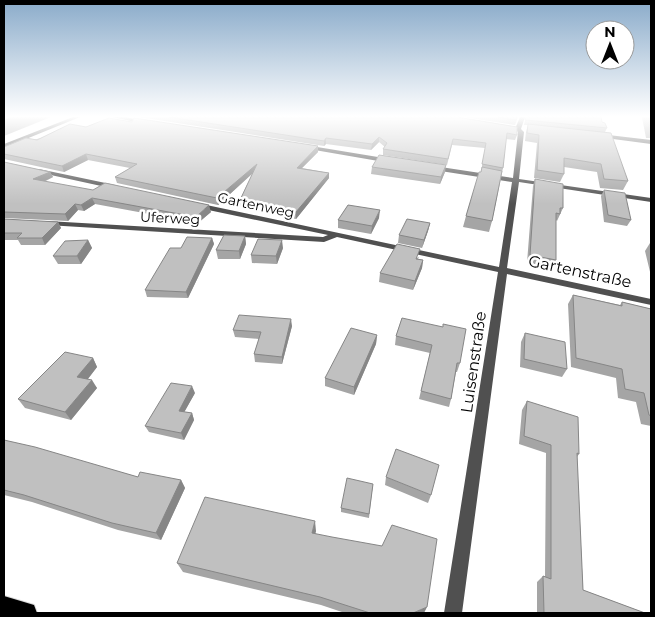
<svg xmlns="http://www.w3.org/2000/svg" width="655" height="617" viewBox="0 0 655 617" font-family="Montserrat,sans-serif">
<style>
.water{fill:#9e9e9e}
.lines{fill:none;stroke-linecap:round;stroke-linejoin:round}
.primary-casing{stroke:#dbdbdb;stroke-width:2}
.street{fill:#505050;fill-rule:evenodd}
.primary{fill:#000;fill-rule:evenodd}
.wall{fill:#a5a5a5}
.shaded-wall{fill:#868686}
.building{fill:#c0c0c0;stroke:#868686}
.labels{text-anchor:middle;stroke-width:5;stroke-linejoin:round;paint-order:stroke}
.far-street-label{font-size:14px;fill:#000;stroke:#fff}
.street-label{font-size:16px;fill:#000;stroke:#fff}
</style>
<rect width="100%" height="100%" fill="#fff"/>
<path class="water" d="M 11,117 L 51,117 L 4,136 L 4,120 Z"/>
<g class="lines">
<defs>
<path id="primary" d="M 4,596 L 34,605 L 37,613 L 4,613 Z"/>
</defs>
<use href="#primary" class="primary-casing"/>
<path class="street" d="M 73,117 L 80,117 L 4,148 L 4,144 Z
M 112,117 L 125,117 L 148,122 L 145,124 Z
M 520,117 L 525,117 L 521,129 L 524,132 L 519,179 L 651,198 L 651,202 L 519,182 L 507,268 L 651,299 L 651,305 L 507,274 L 462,613 L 444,613 L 498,272 L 337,237 L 324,242 L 47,225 L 43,223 L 47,221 L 323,237 L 328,235 L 194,207 L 193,205 L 197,203 L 499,267 L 512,182 L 434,170 L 431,168 L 434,166 L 513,178 L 518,132 L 515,129 Z
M 600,134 L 651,140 L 651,144 L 598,137 L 597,136 Z
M 305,145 L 390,159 L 393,161 L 390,163 L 303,148 L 302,147 Z
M 39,169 L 115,185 L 118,187 L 115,189 L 37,172 L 36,171 Z"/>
<use href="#primary" class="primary"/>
</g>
<path class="wall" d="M 139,117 L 457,117 L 517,135 L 515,140 L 506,139 L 503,168 L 492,221 L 489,232 L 463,227 L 466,216 L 481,172 L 485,148 L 452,145 L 447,165 L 383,155 L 383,149 L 385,147 L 379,142 L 371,150 L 326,144 L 324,146 Z
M 464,117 L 518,117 L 515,125 Z
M 526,117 L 602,122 L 607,128 L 605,132 L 628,181 L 623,190 L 600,188 L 597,172 L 564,167 L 564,174 L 560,182 L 534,178 L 537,143 L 525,141 L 526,132 L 528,125 L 524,125 Z
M 642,117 L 651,117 L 651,138 L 646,138 Z
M 132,122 L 318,146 L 318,152 L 302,168 L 329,173 L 329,178 L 296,219 L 241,207 L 240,200 L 252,174 L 218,205 L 117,183 L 115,177 L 130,168 L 88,160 L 64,172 L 4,159 L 4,160 L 4,147 L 86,127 Z
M 4,162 L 50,172 L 53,177 L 44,182 L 211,212 L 198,223 L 95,204 L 84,211 L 78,210 L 68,221 L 4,218 Z
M 372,167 L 445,172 L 440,184 L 371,174 Z
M 535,179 L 563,208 L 557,221 L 556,220 L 556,260 L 552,268 L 527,263 L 533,186 Z
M 604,190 L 631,220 L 627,226 L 604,222 L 601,196 Z
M 379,218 L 371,234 L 338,228 L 338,220 Z
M 4,219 L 58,222 L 61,228 L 45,245 L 21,245 L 18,240 L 4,240 Z
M 430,223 L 428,231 L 422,248 L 398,243 L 399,235 Z
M 245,236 L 246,244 L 240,259 L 218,259 L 216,250 Z
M 212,238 L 214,244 L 188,298 L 147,297 L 145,290 L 181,248 Z
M 88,240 L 92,248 L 81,264 L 58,264 L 53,256 Z
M 650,243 L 651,243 L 651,276 L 645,251 Z
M 283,248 L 277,264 L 252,263 L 251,255 Z
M 419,257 L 418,259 L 423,260 L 422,268 L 413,290 L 379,282 L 380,273 Z
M 573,295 L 620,305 L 622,302 L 651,309 L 651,426 L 641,424 L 636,402 L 618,398 L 616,378 L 571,367 L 568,304 Z
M 402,318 L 460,363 L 457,372 L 456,372 L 451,399 L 449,407 L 419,399 L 430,353 L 395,345 L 396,336 Z
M 292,326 L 282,364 L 255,362 L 254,354 L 259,339 L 235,337 L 233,330 Z
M 525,333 L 567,369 L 562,377 L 520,367 L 521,342 Z
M 377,335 L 376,344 L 354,395 L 325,386 L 325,378 Z
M 93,358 L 97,367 L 88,379 L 97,388 L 71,420 L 25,408 L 18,399 Z
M 195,393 L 184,412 L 192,413 L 194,420 L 184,440 L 149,432 L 145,426 Z
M 527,401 L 579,454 L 577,457 L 583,590 L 645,613 L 537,613 L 537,582 L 543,576 L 545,577 L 546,453 L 519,444 L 522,410 Z
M 4,440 L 138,477 L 181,480 L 185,488 L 161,540 L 118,530 L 32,502 L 4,495 Z
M 386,477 L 431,495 L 428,503 L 385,485 Z
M 373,484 L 369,518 L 341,512 L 341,508 Z
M 316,531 L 315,533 L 424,613 L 345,613 L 321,605 L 183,572 L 177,563 Z"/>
<path class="shaded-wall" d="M 379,137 L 379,142 L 371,150 L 372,144 Z
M 326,138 L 326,144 L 324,146 L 324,141 Z
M 318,146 L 318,152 L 297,173 L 297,168 Z
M 86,154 L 88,160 L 64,172 L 62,166 Z
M 257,164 L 257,169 L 218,205 L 217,198 Z
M 446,165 L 445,172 L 440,184 L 441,177 Z
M 50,172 L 53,177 L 36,185 L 33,179 Z
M 329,173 L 329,178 L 296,219 L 296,212 Z
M 92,198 L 95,204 L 84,211 L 81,205 Z
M 75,204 L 78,210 L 68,221 L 65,214 Z
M 209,205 L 211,212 L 198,223 L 196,217 Z
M 380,210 L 379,218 L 371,234 L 372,226 Z
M 58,222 L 61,228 L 45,245 L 42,238 Z
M 430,223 L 428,231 L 422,248 L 424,240 Z
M 245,236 L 246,244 L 240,259 L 239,251 Z
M 212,238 L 214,244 L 188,298 L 186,292 Z
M 88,240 L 92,248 L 81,264 L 77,256 Z
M 282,240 L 283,248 L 277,264 L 276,256 Z
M 423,260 L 422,268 L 413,290 L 415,281 Z
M 291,319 L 292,326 L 282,364 L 282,357 Z
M 377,335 L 376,344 L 354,395 L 354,387 Z
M 93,358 L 97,367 L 83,385 L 77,377 Z
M 92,380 L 97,388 L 71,420 L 65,412 Z
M 192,386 L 195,393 L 181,418 L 179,411 Z
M 192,413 L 194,420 L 184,440 L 181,433 Z
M 181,480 L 185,488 L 161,540 L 156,533 Z
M 315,521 L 316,531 L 313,543 L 312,533 Z
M 427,607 L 424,613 L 413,613 Z"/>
<path class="building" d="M 169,117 L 457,117 L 517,127 L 517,135 L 507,133 L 503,168 L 482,164 L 486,143 L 453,139 L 448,159 L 383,149 L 387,143 L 379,137 L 372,144 L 326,138 L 324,141 Z
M 498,117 L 517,117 L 516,120 Z
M 526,117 L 601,117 L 602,122 L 605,123 L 607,128 L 525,120 Z
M 109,118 L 132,122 L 134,118 L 318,146 L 297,168 L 329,173 L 296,212 L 240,200 L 257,164 L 217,198 L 115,177 L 137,164 L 86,154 L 62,166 L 4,154 L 4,147 L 26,138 L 37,140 L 70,124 L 86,127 Z
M 528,124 L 611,133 L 628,181 L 604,179 L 601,164 L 564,158 L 564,174 L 537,170 L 539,135 L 527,133 Z
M 379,155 L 446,165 L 441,177 L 372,167 Z
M 4,162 L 50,172 L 33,179 L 93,190 L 105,183 L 209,205 L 196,217 L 92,198 L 81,205 L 75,204 L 65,214 L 4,212 Z
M 482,167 L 502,171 L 492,221 L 466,216 L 479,172 L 481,172 Z
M 535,179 L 563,184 L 563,208 L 560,208 L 560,214 L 556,213 L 556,260 L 530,255 Z
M 604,190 L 625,193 L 631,220 L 608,215 Z
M 348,205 L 380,210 L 372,226 L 338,220 Z
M 4,219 L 58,222 L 42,238 L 17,238 L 22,233 L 4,233 Z
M 407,219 L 430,223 L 424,240 L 399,235 Z
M 224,235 L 245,236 L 239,251 L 216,250 Z
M 187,237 L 212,238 L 186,292 L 145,290 L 170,248 L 181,248 Z
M 258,239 L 282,240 L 276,256 L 251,255 Z
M 88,240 L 77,256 L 53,256 L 65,241 Z
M 397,244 L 420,249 L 416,259 L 423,260 L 415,281 L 380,273 Z
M 573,295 L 622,306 L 622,302 L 651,309 L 651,416 L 649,415 L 644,393 L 625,389 L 622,369 L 576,358 Z
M 239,315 L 291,319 L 282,357 L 254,354 L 261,332 L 233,330 Z
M 402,318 L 443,327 L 443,324 L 466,329 L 460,363 L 457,363 L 451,399 L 421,391 L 432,345 L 396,336 Z
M 351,328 L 377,335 L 354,387 L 325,378 Z
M 525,333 L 565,342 L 567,369 L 524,359 Z
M 65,352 L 93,358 L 77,377 L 92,380 L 65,412 L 18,399 Z
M 171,383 L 192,386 L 179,411 L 192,413 L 181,433 L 145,426 Z
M 527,401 L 578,417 L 579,454 L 577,453 L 583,590 L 645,613 L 544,613 L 543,576 L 551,579 L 551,445 L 524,436 Z
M 4,440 L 35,447 L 138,477 L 140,472 L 181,480 L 156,533 L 112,523 L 24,495 L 4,490 Z
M 396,449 L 439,465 L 431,495 L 386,477 Z
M 347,478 L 373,484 L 369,514 L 341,508 Z
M 205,497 L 315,521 L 312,533 L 332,537 L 382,546 L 392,525 L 437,539 L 427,607 L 413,613 L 370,613 L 320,597 L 177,563 Z"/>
<linearGradient id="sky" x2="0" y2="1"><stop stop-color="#8aabca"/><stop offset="0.57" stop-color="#fff"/><stop offset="1" stop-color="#fff" stop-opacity="0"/></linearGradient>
<rect width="655" height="204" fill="url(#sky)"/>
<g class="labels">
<g class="far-street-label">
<text transform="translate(256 205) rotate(12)" y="5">Gartenweg</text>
<text transform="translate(170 218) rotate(3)" y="5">Uferweg</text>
</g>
<g class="street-label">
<text transform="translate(580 271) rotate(12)" y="6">Gartenstraße</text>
<text transform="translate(473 362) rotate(-82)" y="6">Luisenstraße</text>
</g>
</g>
<rect width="655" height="617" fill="none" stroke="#000000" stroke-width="10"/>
<g transform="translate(610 45)"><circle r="24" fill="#ffffff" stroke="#999999"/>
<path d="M0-4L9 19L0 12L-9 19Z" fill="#000000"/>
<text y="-8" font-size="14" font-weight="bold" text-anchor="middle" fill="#000000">N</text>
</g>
</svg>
